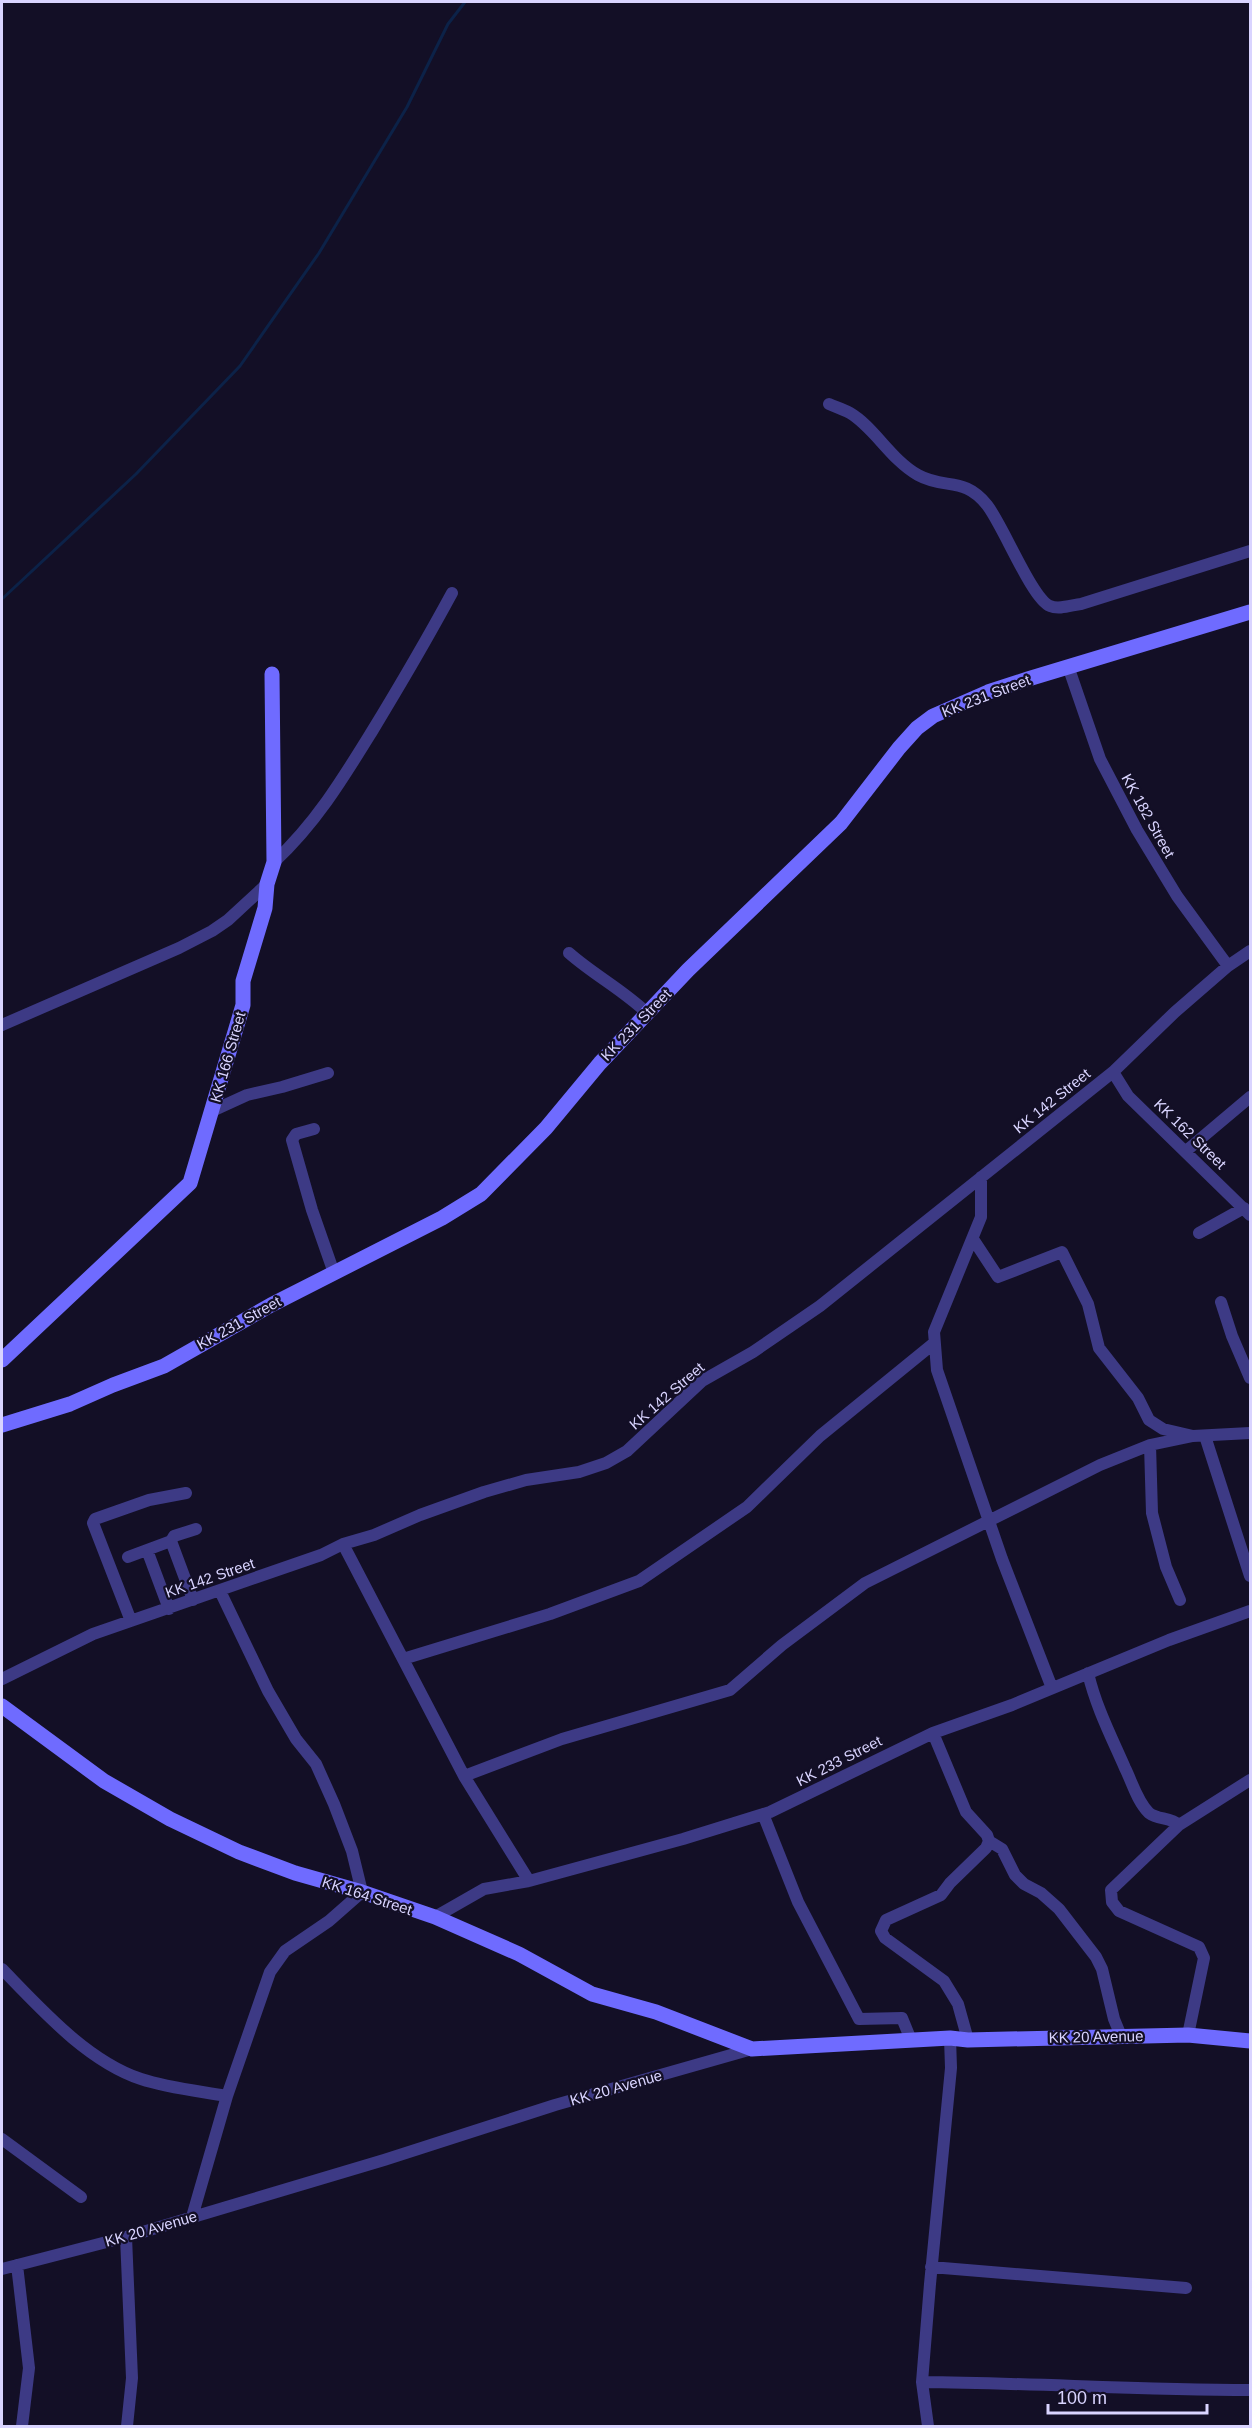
<svg xmlns="http://www.w3.org/2000/svg" width="1252" height="2428" viewBox="0 0 1252 2428" font-family="Arial,sans-serif">
<style>
.lines{fill:none;stroke-linecap:round;stroke-linejoin:round}
.stream{stroke:#0c2248;stroke-width:3}
.street{stroke:#3d3a85;stroke-width:12}
.secondary{stroke:#6f6bff;stroke-width:15}
.labels{text-anchor:middle;stroke-width:4.5;stroke-linejoin:round;paint-order:stroke}
.street-label{font-size:15px;fill:#d9d4ff;stroke:#130f26}
</style>
<rect width="100%" height="100%" fill="#130f26"/>
<g class="lines">
<path class="stream" d="M 2,599 L 136,474 L 240,366 L 319,253 L 407,107 L 448,24 L 465,2"/>
<path class="street" d="M 829,404 C 836,407 843,409 850,413 C 874,427 891,460 918,475 C 945,490 964,476 987,505 C 1003,525 1032,599 1050,606 C 1059,610 1072,605 1081,604 L 1250,551
M 1068,666 L 1100,759 L 1137,830 L 1177,896 L 1228,966
M 274,862 C 315,824 342,780 371,733 C 399,687 426,641 452,593
M 569,953 C 594,975 623,990 647,1013
M 2,1025 L 179,948 L 212,931 L 228,920 L 267,884
M 1113,1072 L 1128,1096 L 1250,1215
M 212,1111 L 247,1095 L 282,1087 L 328,1073
M 314,1129 L 296,1134 L 292,1140 L 312,1210 L 334,1273
M 1186,1151 L 1250,1097
M 981,1177 L 981,1217 L 934,1332 L 937,1370 L 1002,1559 L 1052,1688
M 1199,1233 L 1244,1208
M 973,1239 L 998,1277 L 1062,1252 L 1088,1304 L 1099,1348 L 1138,1398 L 1149,1420 L 1163,1429 L 1193,1436 L 1250,1433
M 1221,1302 L 1232,1336 L 1250,1378
M 1205,1436 L 1250,1576
M 1150,1445 L 1152,1513 L 1166,1567 L 1180,1600
M 343,1544 L 464,1776 L 529,1881
M 147,1550 L 169,1609
M 128,1557 L 171,1541
M 193,1600 L 171,1541 L 174,1536 L 196,1529
M 131,1621 L 93,1523 L 95,1519 L 149,1500 L 186,1493
M 403,1659 L 550,1614 L 639,1581 L 747,1507 L 820,1436 L 933,1344
M 1088,1673 C 1096,1707 1111,1736 1125,1768 C 1132,1782 1137,1801 1149,1813 C 1158,1820 1170,1817 1179,1825
M 2,1679 L 93,1634 L 321,1555 L 343,1544 L 374,1535 L 420,1515 L 484,1492 L 526,1480 L 579,1472 L 606,1463 L 627,1451 L 702,1381 L 753,1352 L 820,1306 L 1113,1072 L 1175,1012 L 1228,966 L 1250,951
M 933,1733 L 966,1812 L 987,1835 L 989,1841 L 986,1848 L 950,1883 L 941,1895 L 886,1920 L 881,1931 L 885,1938 L 944,1981 L 958,2004 L 968,2040
M 464,1776 L 562,1739 L 730,1690 L 782,1645 L 865,1583 L 1100,1465 L 1150,1445 L 1193,1436
M 763,1814 L 798,1902 L 859,2019 L 902,2018 L 911,2040
M 989,1841 L 1002,1849 L 1015,1875 L 1024,1884 L 1041,1893 L 1059,1909 L 1096,1957 L 1102,1969 L 1114,2019 L 1121,2036
M 435,1917 L 484,1889 L 529,1881 L 683,1839 L 770,1812 L 933,1733 L 1012,1705 L 1169,1640 L 1250,1611
M 2,1969 C 41,2009 87,2061 141,2079 C 168,2088 199,2091 227,2096
M 1188,2035 L 1204,1958 L 1199,1947 L 1119,1911 L 1112,1902 L 1111,1890 L 1179,1825 L 1250,1780
M 2,2139 L 81,2197
M 192,2217 L 227,2096 L 270,1972 L 285,1951 L 329,1921 L 362,1892 L 352,1851 L 334,1804 L 316,1764 L 296,1739 L 268,1691 L 220,1591
M 126,2237 L 132,2378 L 127,2426
M 17,2265 L 29,2368 L 22,2426
M 931,2267 L 1186,2288
M 2,2269 L 126,2237 L 384,2160 L 555,2105 L 752,2049
M 922,2382 C 1032,2383 1141,2390 1250,2390
M 928,2426 L 922,2382 L 930,2284 L 951,2068 L 950,2038"/>
<path class="secondary" d="M 2,1360 L 190,1183 L 243,1005 L 243,981 L 265,908 L 267,884 L 274,862 L 272,674
M 2,1425 L 70,1404 L 113,1385 L 164,1366 L 271,1305 L 442,1218 L 481,1194 L 546,1128 L 600,1063 L 688,970 L 841,823 L 899,748 L 917,728 L 933,716 L 988,692 L 1028,679 L 1250,612
M 2,1706 L 104,1781 L 170,1819 L 239,1852 L 295,1873 L 362,1892 L 435,1917 L 519,1954 L 592,1994 L 656,2012 L 752,2049 L 950,2038 L 968,2040 L 1188,2035 L 1250,2041"/>
</g>
<g class="labels">
<g class="street-label">
<text transform="translate(986 696) rotate(-21)" y="5">KK 231 Street</text>
<text transform="translate(1148 816) rotate(61)" y="5">KK 182 Street</text>
<text transform="translate(636 1025) rotate(-46)" y="5">KK 231 Street</text>
<text transform="translate(228 1057) rotate(-74)" y="5">KK 166 Street</text>
<text transform="translate(1052 1101) rotate(-39)" y="5">KK 142 Street</text>
<text transform="translate(1190 1134) rotate(44)" y="5">KK 162 Street</text>
<text transform="translate(239 1323) rotate(-29)" y="5">KK 231 Street</text>
<text transform="translate(667 1396) rotate(-41)" y="5">KK 142 Street</text>
<text transform="translate(210 1578) rotate(-19)" y="5">KK 142 Street</text>
<text transform="translate(839 1761) rotate(-27)" y="5">KK 233 Street</text>
<text transform="translate(367 1896) rotate(18)" y="5">KK 164 Street</text>
<text transform="translate(1096 2037) rotate(-1)" y="5">KK 20 Avenue</text>
<text transform="translate(616 2088) rotate(-16)" y="5">KK 20 Avenue</text>
<text transform="translate(151 2229) rotate(-16)" y="5">KK 20 Avenue</text>
</g>
</g>
<rect width="1252" height="2428" fill="none" stroke="#d9d4ff" stroke-width="6"/>
<path d="M1048 2404v9h159v-9" fill="none" stroke="#d9d4ff" stroke-width="3"/>
<text x="1057" y="2404" font-size="18" fill="#d9d4ff" stroke="#130f26" stroke-width="4.5" paint-order="stroke">100 m</text>
</svg>
